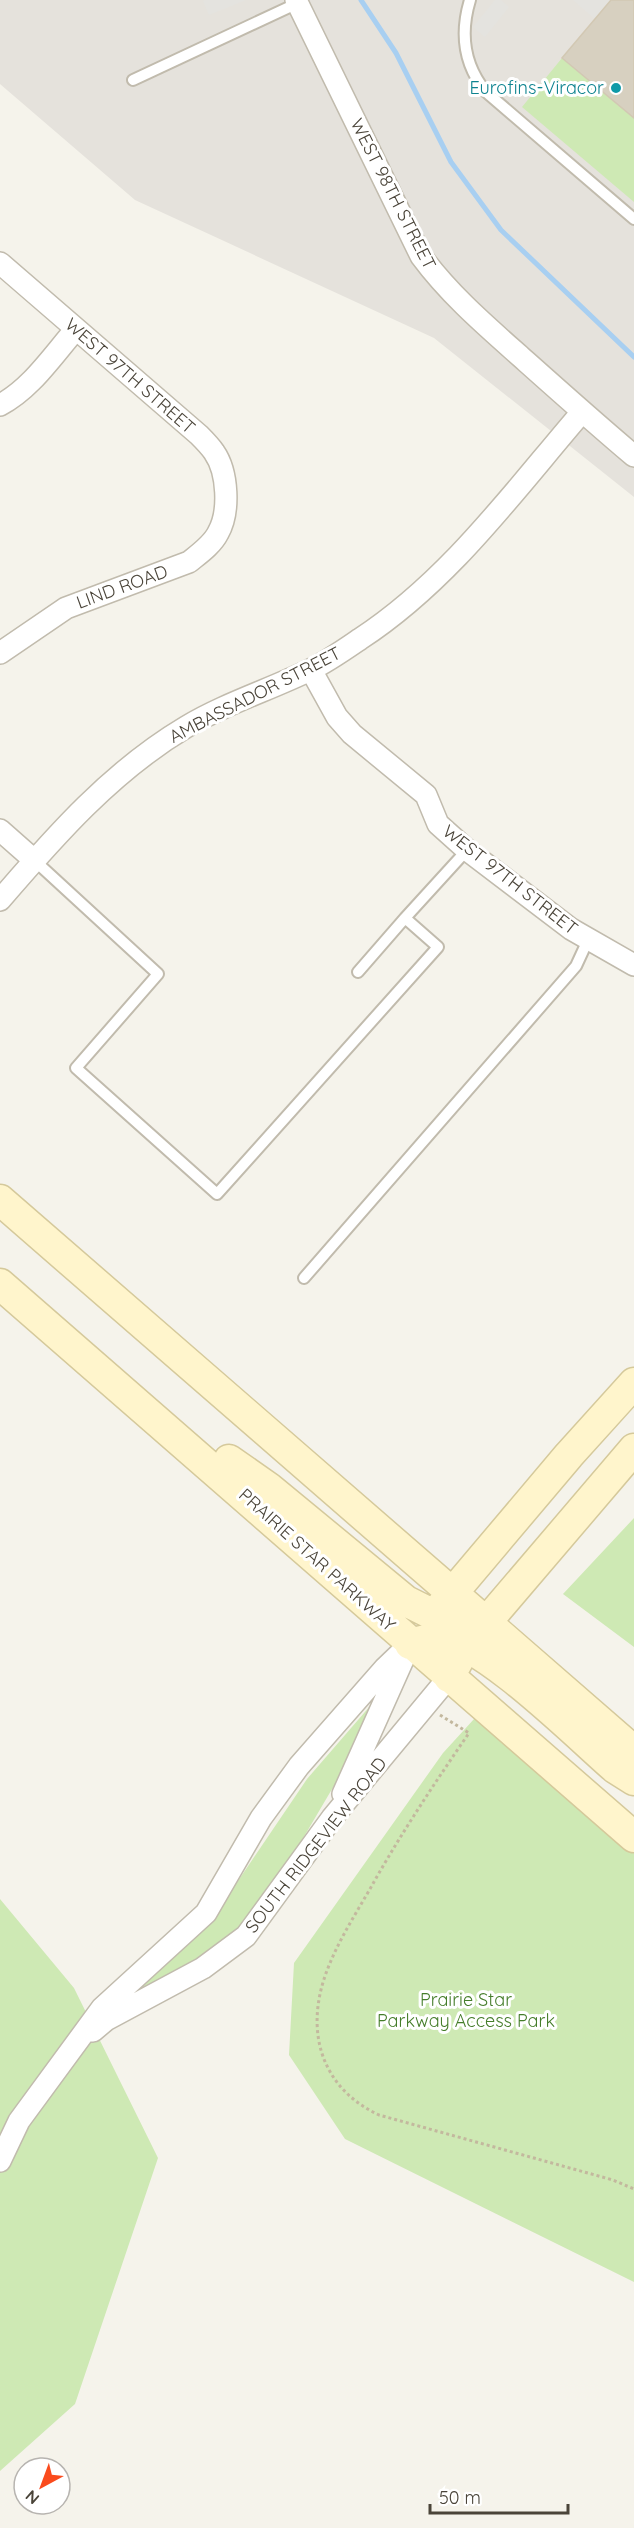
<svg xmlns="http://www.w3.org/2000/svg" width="634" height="2528" viewBox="0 0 634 2528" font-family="Quicksand,sans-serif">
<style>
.industrial{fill:#e5e2dc}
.green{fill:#cee9b4}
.parking{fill:#e4e3df}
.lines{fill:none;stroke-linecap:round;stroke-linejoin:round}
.stream{stroke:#a8cff1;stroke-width:5}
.building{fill:#d7d0c0;stroke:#d2c8b3;stroke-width:1.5}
.lane-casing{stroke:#c1bbad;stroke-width:14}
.street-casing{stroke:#c1bbad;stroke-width:24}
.secondary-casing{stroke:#d5c99b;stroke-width:33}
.path{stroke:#c3b89e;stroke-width:3;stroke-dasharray:3 3;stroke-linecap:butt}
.lane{stroke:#fff;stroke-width:10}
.street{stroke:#fff;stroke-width:21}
.secondary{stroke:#fff5cc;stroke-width:30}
.culture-dot{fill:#0f9aa8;stroke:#fff;stroke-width:2}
.labels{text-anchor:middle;stroke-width:6;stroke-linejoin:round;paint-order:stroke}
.culture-label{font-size:18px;fill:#0d838f;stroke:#fff;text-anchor:end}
.street-label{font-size:18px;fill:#4a4439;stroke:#fff}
.park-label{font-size:18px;fill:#457d2a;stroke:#fff}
</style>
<rect width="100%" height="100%" fill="#f5f3eb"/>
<path class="industrial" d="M 0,0 L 634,0 L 634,497 L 434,338 L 135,200 L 0,84 Z"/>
<path class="green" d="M 562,58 L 634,118 L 634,202 L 522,107 Z
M 634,1518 L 634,1647 L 563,1594 Z
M 377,1698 L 335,1784 L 282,1874 L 248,1922 L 203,1959 L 115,2005 L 219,1909 L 307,1779 Z
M 485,1707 L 634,1837 L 634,2282 L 345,2139 L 289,2055 L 294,1963 L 443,1753 Z
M 0,1899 L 74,1988 L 158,2158 L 75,2404 L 0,2471 Z"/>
<path class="parking" d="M 205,0 L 246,0 L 209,15 L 203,1 Z
M 495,0 L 501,0 L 509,7 L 485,37 L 473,27 Z
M 573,0 L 611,0 L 595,19 Z"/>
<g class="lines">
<path class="stream" d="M 361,0 L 396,53 L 451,162 L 501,230 L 634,357"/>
</g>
<path class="building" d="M 611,0 L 634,0 L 634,118 L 562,58 Z"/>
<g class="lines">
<defs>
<path id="lane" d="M 470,0 C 460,33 464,65 486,92 L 634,219
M 133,80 L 298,3
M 34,860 L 158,974 L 76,1068 L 217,1194 L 438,947 L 405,918 L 467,850
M 358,972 L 405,918
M 304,1278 L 576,966 L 588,940"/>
<path id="street" d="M 296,0 L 421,256 C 450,295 485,325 521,357 C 558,390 596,424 634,456
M 0,263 L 199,435 C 204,440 210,446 214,452 C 228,472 230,512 218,533 C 212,545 199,554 189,562 L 66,608 L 0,653
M 0,405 C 31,389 53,355 76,329
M 311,670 L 337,717 L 352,734 L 426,795 L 438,824 L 467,850 L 571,929 L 634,965
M 0,830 L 34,860
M 0,900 C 55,836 112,771 186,727 C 224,704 269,690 310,670 C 327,662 344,650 360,639 C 449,581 514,491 582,412
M 343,1794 L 406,1653
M 93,2031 L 106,2020 L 203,1968 L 246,1936 L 332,1818 L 449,1677
M 0,2161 L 19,2121 L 102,2008 L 206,1913 L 261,1818 L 299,1766 L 385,1668 L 410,1644"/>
<path id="secondary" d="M 0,1200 L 634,1751
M 0,1284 L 634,1837
M 229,1460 L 269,1488 L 406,1601 L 434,1615 L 487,1623
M 439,1609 L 569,1455 L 634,1383
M 410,1644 C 419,1642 429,1638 438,1638 C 481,1638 580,1738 615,1768 L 634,1780
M 449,1677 L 466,1646 L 634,1449"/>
</defs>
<use href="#lane" class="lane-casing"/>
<use href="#street" class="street-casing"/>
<use href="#secondary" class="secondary-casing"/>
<path class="path" d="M 440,1715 L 469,1733 C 436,1781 404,1829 375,1880 C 359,1909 340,1937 328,1968 C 304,2028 319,2087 379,2115 L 613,2180 L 634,2189"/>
<use href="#lane" class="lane"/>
<use href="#street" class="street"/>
<use href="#secondary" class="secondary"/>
</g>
<circle class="culture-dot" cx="616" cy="88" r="6"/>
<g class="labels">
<g class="culture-label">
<text x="604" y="94">Eurofins-Viracor</text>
</g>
<g class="street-label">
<text transform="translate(393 194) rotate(63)" y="6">WEST 98TH STREET</text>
<text transform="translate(130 376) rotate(41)" y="6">WEST 97TH STREET</text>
<text transform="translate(122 587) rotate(-20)" y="6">LIND ROAD</text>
<text transform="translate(255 695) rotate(-27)" y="6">AMBASSADOR STREET</text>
<text transform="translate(510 880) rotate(38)" y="6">WEST 97TH STREET</text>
<text transform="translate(317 1560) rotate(42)" y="6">PRAIRIE STAR PARKWAY</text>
<text transform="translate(316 1845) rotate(-52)" y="6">SOUTH RIDGEVIEW ROAD</text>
</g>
<g class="park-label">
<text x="466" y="2006">Prairie Star<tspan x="466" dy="21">Parkway Access Park</tspan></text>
</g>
</g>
<g transform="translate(42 2486) rotate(221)"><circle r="28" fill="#ffffff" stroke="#b7b4b0" stroke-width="1.5"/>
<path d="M0-4.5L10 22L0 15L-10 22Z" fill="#fa4b1d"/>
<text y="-9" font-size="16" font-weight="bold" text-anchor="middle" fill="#4a4439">N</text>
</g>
<path d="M430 2504v9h138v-9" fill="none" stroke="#4a4439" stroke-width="3"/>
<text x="439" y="2504" font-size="18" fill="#4a4439" stroke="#ffffff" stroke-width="4.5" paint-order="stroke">50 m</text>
</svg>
